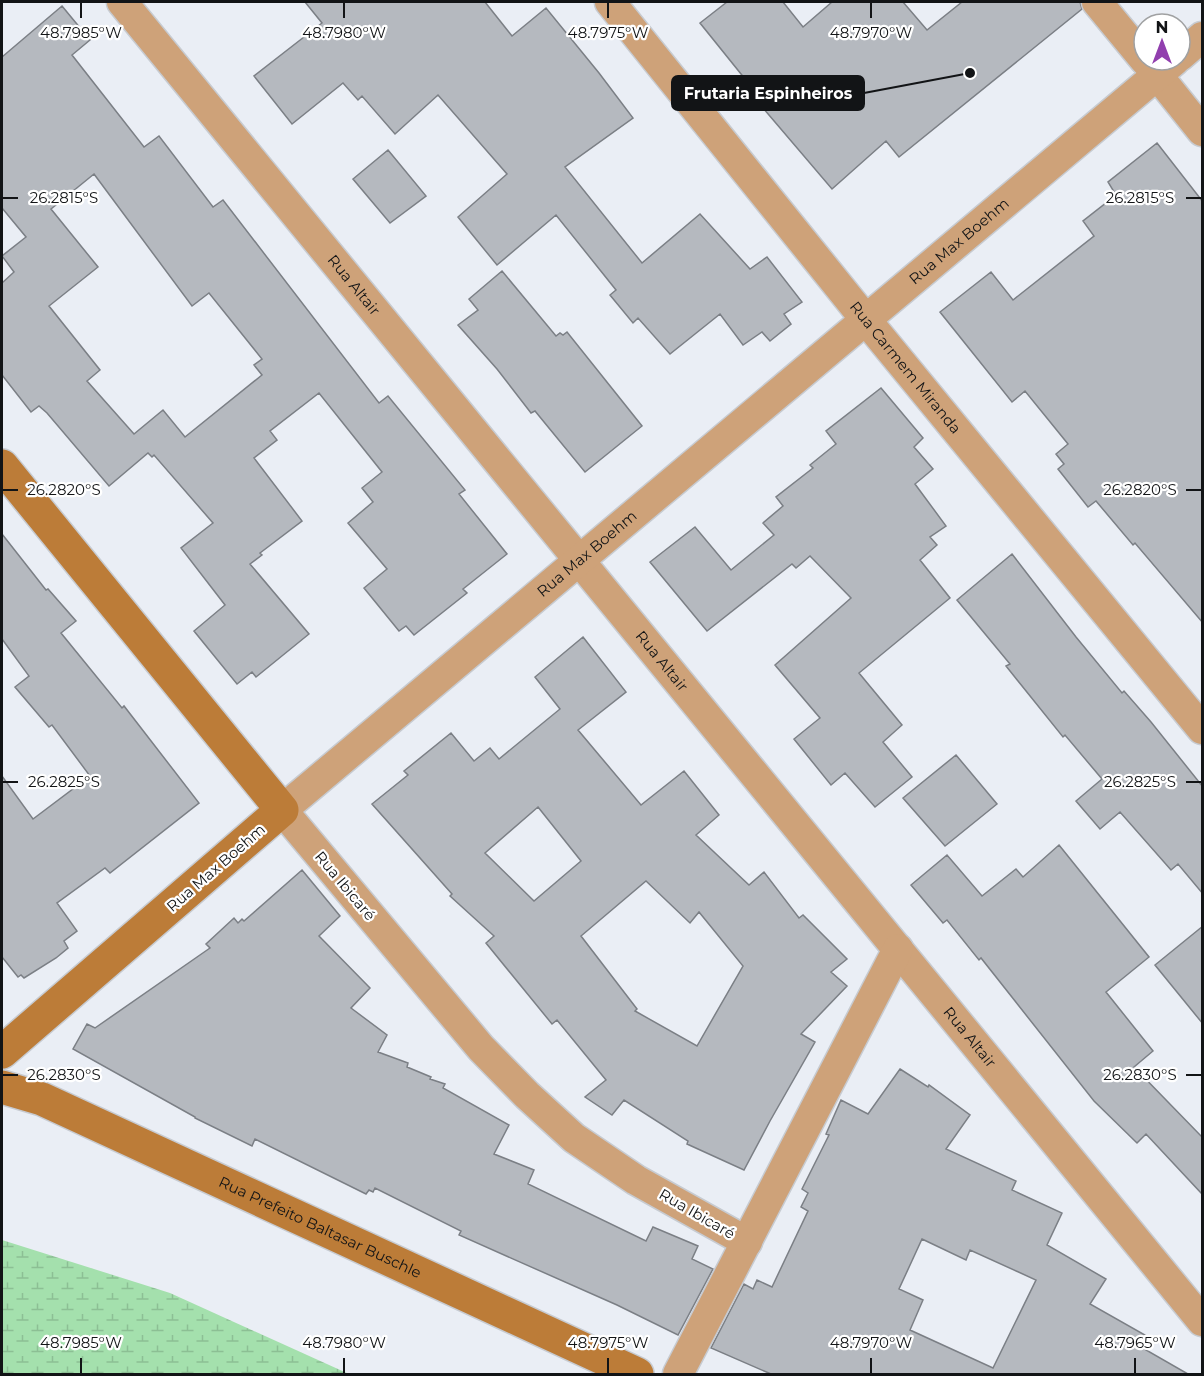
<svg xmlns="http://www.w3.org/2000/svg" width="1204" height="1376" viewBox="0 0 1204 1376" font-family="Montserrat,sans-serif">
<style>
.wetland{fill:url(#wetland-marsh)}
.building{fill:#b5b9bf;stroke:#7b7f85;stroke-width:1.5;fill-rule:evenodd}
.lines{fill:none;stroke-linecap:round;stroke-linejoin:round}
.street-casing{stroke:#c7cbd1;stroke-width:33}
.secondary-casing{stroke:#c7cbd1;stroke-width:36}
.street{stroke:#cea279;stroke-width:30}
.secondary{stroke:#bc7c38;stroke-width:33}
.ticks{fill:none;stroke:#121416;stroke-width:2}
.labels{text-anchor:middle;stroke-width:4.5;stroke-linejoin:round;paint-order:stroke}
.street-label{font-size:15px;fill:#121416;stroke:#fff}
.ticks-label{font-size:15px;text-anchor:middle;fill:#121416;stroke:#fff;stroke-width:4.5;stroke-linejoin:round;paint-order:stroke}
.leader{fill:none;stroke:#121416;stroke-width:2}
.callout-dot{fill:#121416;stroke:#fff;stroke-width:2}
.callout{fill:#121416;stroke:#121416;stroke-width:2}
.callout-label{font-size:16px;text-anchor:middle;font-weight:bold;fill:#fff}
</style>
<defs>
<pattern id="wetland-marsh" width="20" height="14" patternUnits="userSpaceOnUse" patternTransform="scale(1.5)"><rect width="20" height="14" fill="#a4e0ad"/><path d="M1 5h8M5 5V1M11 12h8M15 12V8" fill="none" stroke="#8cbf94"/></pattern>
</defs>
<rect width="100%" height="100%" fill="#eaeef5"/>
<path class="wetland" d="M 2,1240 L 170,1293 L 349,1374 L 2,1374 Z"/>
<path class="building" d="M 305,2 L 485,2 L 512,36 L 546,8 L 599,73 L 633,118 L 565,167 L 642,263 L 700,214 L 750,269 L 767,257 L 802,302 L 784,314 L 791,324 L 770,341 L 762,332 L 743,345 L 720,314 L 670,354 L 638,318 L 633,323 L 610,295 L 616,290 L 556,215 L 497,265 L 458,217 L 507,174 L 438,95 L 395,134 L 362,96 L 358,100 L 343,83 L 292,124 L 254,76 L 322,23 Z
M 727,2 L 783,2 L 803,27 L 832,2 L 903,2 L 927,30 L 962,2 L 1080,2 L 1082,9 L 899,157 L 886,141 L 832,189 L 763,108 L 766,105 L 700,23 Z
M 62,6 L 90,40 L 72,55 L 144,147 L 159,136 L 213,207 L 223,200 L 379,403 L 388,396 L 465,490 L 459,494 L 507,554 L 463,589 L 467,593 L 414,635 L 406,626 L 399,631 L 364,588 L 387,569 L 348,523 L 373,502 L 362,488 L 382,472 L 319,393 L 270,431 L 277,440 L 254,458 L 302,521 L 260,553 L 262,555 L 250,564 L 309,634 L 256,677 L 252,672 L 237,684 L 194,631 L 225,605 L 181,548 L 213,523 L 154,455 L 152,457 L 148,453 L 109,486 L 47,413 L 39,406 L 31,412 L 2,375 L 2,283 L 14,272 L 2,256 L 26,237 L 2,208 L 2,57 ZM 94,174 L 192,306 L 209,293 L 262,359 L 254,365 L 262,375 L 185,437 L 163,410 L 134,434 L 87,381 L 100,370 L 49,306 L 98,267 L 51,209 Z
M 1157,143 L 1203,202 L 1203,623 L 1135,543 L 1133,545 L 1096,501 L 1088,507 L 1058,469 L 1064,464 L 1056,454 L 1068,444 L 1025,391 L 1012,402 L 940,312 L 991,272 L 1013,300 L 1094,236 L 1083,221 L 1116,195 L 1108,182 Z
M 388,150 L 426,196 L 390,223 L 353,179 Z
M 502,271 L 556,336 L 560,333 L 563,335 L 567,332 L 642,426 L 585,472 L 535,411 L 531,413 L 497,369 L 458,325 L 478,310 L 469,299 Z
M 881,388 L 923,438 L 914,447 L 933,469 L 915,484 L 946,526 L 930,537 L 937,545 L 920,560 L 950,598 L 859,673 L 902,725 L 883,742 L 912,777 L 875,807 L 845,773 L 831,785 L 794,739 L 820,718 L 775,665 L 851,598 L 810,556 L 796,568 L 792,564 L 707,631 L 650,562 L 695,527 L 731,570 L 774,535 L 763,523 L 783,506 L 776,497 L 813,468 L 810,465 L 836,444 L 826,431 Z
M 2,534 L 46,590 L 48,589 L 76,621 L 61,633 L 122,708 L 124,706 L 199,803 L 110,873 L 105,868 L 57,903 L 77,931 L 64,941 L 68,948 L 56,958 L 24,978 L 21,975 L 18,977 L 2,957 L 2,776 L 33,819 L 90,776 L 52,725 L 49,727 L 15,687 L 29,676 L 2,639 Z
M 1012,554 L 1076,637 L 1122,693 L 1124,691 L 1151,722 L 1203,787 L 1203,894 L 1178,864 L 1171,870 L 1120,812 L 1100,829 L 1076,801 L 1102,779 L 1065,735 L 1063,737 L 1006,666 L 1010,664 L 957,600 Z
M 583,637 L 626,692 L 578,730 L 641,805 L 684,771 L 719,815 L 696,835 L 749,885 L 764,872 L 799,918 L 803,915 L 847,959 L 831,972 L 847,986 L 801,1034 L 815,1042 L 770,1121 L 744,1170 L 687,1144 L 688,1141 L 624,1100 L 612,1115 L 585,1097 L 606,1080 L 557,1020 L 552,1024 L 486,943 L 494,936 L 450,896 L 452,894 L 372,804 L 408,775 L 404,771 L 451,733 L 474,761 L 490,748 L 499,759 L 560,709 L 535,677 ZM 538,807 L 581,861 L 534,901 L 485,853 ZM 646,881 L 690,923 L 699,912 L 743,966 L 697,1046 L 635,1011 L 637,1009 L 581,936 Z
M 956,755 L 997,804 L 945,846 L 903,798 Z
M 1059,845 L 1149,957 L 1106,992 L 1153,1051 L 1134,1067 L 1203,1138 L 1203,1195 L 1146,1134 L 1137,1143 L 1094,1101 L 981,958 L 979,960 L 947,920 L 943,923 L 911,885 L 947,855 L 982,896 L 1016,869 L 1023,877 Z
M 302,870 L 340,916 L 319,936 L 370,988 L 351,1008 L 387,1035 L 378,1052 L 408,1063 L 407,1067 L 431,1077 L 430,1079 L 445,1084 L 443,1088 L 509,1125 L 494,1154 L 534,1170 L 528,1184 L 646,1241 L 653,1227 L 698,1246 L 692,1259 L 713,1269 L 678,1335 L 617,1305 L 459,1235 L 461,1231 L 375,1188 L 373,1192 L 369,1190 L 366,1194 L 255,1139 L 252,1146 L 195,1118 L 195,1117 L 73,1049 L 87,1024 L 95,1028 L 210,948 L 206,944 L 234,918 L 238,923 L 242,919 L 244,921 Z
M 1203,926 L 1203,1024 L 1155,965 Z
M 900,1069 L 928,1087 L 929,1085 L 970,1115 L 946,1149 L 1016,1181 L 1012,1190 L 1062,1213 L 1047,1245 L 1106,1279 L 1090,1304 L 1152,1339 L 1146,1350 L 1188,1374 L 771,1374 L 711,1348 L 744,1284 L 753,1289 L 757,1280 L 772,1287 L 808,1211 L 801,1207 L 808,1193 L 802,1189 L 829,1135 L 826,1134 L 841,1100 L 868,1114 ZM 922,1239 L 966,1260 L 970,1250 L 1036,1280 L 993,1368 L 910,1330 L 923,1300 L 899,1289 Z"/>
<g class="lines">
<defs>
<g id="street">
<path id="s1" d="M 122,2 L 1202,1321"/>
<path id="s2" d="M 610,2 L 866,320 L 1202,729"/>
<path d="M 1097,2 L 1144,59"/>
<path d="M 1180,56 L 1202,37"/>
<path d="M 1146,61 L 1202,131"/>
<path id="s3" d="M 747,1242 L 636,1180 L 574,1138 L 527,1095 L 481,1048 L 282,810 L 1175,60"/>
<path d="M 678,1374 L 898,949"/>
</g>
<g id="secondary">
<path d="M 2,466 L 282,810 L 2,1052"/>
<path id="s4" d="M 2,1087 L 42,1099 L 637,1374"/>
</g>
</defs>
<use href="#street" class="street-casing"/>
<use href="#secondary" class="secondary-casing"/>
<use href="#street" class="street"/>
<use href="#secondary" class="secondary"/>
</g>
<path class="ticks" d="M 81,3 L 81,18M 344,3 L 344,18M 608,3 L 608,18M 871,3 L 871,18M 3,198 L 18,198M 1186,198 L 1201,198M 3,490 L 18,490M 1186,490 L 1201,490M 3,782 L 18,782M 1186,782 L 1201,782M 3,1075 L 18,1075M 1186,1075 L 1201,1075M 81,1358 L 81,1373M 344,1358 L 344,1373M 608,1358 L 608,1373M 871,1358 L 871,1373M 1135,1358 L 1135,1373"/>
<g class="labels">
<g class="street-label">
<text dy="5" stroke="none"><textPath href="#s3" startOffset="1526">Rua Max Boehm</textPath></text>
<text dy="5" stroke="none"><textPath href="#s1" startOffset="366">Rua Altair</textPath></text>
<text dy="5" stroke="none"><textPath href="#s2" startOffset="470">Rua Carmem Miranda</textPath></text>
<text dy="5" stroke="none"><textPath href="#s3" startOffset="1040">Rua Max Boehm</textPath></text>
<text dy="5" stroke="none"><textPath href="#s1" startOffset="852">Rua Altair</textPath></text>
<text transform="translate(216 868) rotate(-41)" y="5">Rua Max Boehm</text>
<text transform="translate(345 886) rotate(50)" y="5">Rua Ibicaré</text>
<text dy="5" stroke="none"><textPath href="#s1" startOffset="1338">Rua Altair</textPath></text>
<text transform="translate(697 1214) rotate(30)" y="5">Rua Ibicaré</text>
<text dy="5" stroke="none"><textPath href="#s4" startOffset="348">Rua Prefeito Baltasar Buschle</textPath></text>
</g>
</g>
<g class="ticks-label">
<text x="81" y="38">48.7985°W</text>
<text x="344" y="38">48.7980°W</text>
<text x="608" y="38">48.7975°W</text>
<text x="871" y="38">48.7970°W</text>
<text x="64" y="203">26.2815°S</text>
<text x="1140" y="203">26.2815°S</text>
<text x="64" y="495">26.2820°S</text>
<text x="1140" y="495">26.2820°S</text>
<text x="64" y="787">26.2825°S</text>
<text x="1140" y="787">26.2825°S</text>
<text x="64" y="1080">26.2830°S</text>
<text x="1140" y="1080">26.2830°S</text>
<text x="81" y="1348">48.7985°W</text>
<text x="344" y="1348">48.7980°W</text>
<text x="608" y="1348">48.7975°W</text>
<text x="871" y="1348">48.7970°W</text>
<text x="1135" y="1348">48.7965°W</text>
</g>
<path class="leader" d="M970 73L864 93"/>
<circle class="callout-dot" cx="970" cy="73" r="6"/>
<rect class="callout" x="672" y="76" width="192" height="34" rx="6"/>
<g class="callout-label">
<text x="768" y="99">Frutaria Espinheiros</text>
</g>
<rect width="1204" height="1376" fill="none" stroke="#121416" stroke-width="6"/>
<g transform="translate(1162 42)"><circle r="28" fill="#ffffff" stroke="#a0a1a2" stroke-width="1.5"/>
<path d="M0-4.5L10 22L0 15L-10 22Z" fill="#913fae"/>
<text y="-9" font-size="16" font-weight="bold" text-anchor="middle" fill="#121416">N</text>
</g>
</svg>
